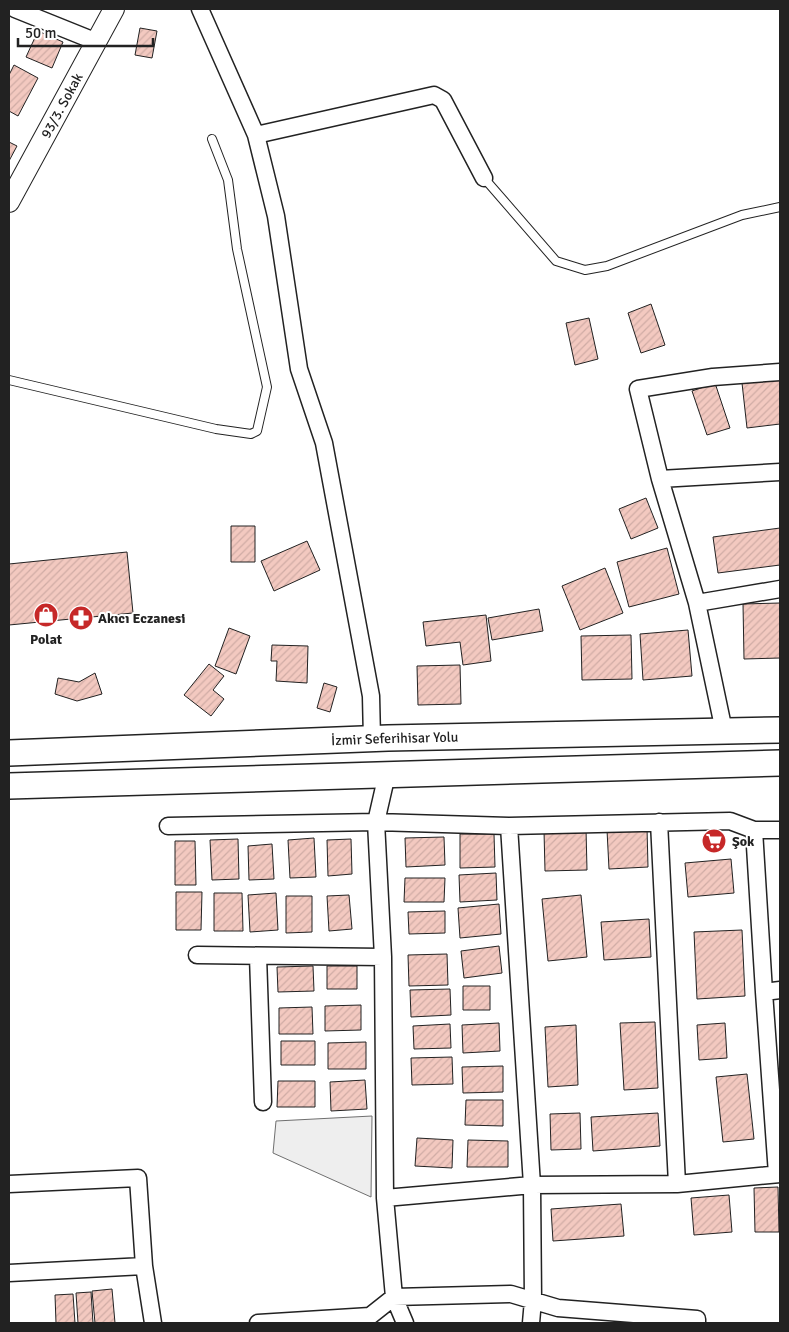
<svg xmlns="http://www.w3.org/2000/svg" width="789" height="1332" viewBox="0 0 789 1332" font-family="Signika,sans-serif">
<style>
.park{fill:#eee;stroke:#6f6f6f}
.building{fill:url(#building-hatch);stroke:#222}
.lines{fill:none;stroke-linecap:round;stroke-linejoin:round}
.service-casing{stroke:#222;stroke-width:10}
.minor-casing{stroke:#222;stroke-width:19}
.tertiary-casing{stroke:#222;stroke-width:22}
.primary-casing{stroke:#222;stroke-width:28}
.service{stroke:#fff;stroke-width:8}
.minor{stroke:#fff;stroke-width:16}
.tertiary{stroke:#fff;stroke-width:20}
.primary{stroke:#fff;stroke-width:25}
.labels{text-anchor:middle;stroke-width:4;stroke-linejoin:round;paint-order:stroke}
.street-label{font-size:14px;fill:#222;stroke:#fff}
.poi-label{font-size:14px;font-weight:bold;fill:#222;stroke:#fff;text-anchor:start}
</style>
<defs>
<pattern id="building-hatch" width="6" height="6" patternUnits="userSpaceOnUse" patternTransform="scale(1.25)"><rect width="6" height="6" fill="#f3c9c0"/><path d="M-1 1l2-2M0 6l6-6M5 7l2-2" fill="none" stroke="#d0aca5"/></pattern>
</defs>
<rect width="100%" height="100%" fill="#fff"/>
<path class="park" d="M 372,1116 L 371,1197 L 273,1153 L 276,1121 Z"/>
<path class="building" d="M 140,28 L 157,31 L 152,58 L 135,55 Z
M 38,31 L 63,42 L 52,68 L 26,57 Z
M 14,65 L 38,78 L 18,116 L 9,111 L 9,75 Z
M 9,142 L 17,146 L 9,161 Z
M 651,304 L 665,345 L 641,353 L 628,313 Z
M 589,318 L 598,359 L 575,365 L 566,323 Z
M 780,378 L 780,424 L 747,428 L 742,383 Z
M 715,383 L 730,428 L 707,435 L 692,391 Z
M 646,498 L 658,528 L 631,539 L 619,509 Z
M 231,526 L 255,526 L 255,562 L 231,562 Z
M 780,528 L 780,565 L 718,573 L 713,537 Z
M 307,541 L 320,570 L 274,591 L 261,561 Z
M 667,548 L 679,594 L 629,607 L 617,562 Z
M 127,552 L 133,613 L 9,625 L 9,564 Z
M 605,568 L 623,613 L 580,630 L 562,586 Z
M 780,603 L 780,658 L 744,659 L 743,604 Z
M 539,609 L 543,631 L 492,640 L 488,618 Z
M 486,615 L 491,661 L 463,665 L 460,642 L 426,646 L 423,622 Z
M 229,628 L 250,636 L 236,674 L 215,666 Z
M 688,630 L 692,676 L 643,680 L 640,634 Z
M 631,635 L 632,679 L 582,680 L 581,636 Z
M 272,645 L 308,646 L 307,683 L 276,681 L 277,661 L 271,661 Z
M 209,664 L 224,676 L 213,690 L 224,699 L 211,716 L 184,695 Z
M 460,665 L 461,704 L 418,705 L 417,666 Z
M 95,673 L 102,694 L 77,701 L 55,694 L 58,678 L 79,682 Z
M 324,683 L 337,687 L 330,712 L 317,708 Z
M 647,828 L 648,867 L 609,869 L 607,830 Z
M 586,829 L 587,870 L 545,871 L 544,831 Z
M 460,834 L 494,834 L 495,867 L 460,868 Z
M 444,837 L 445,865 L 406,867 L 405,838 Z
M 314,838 L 316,877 L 290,878 L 288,840 Z
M 238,839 L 239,879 L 212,880 L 210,840 Z
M 351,839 L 352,874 L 328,876 L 327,840 Z
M 175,841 L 195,841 L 196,885 L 175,885 Z
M 272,844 L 274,879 L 249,880 L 248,846 Z
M 731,859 L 734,893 L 688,897 L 685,863 Z
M 496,873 L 497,900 L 460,902 L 459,875 Z
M 405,878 L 445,878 L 444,902 L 404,902 Z
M 176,892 L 202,892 L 201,930 L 176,930 Z
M 214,893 L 242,893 L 243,931 L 214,931 Z
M 276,893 L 278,930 L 250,932 L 248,895 Z
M 349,895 L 352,929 L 329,931 L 327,896 Z
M 581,895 L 587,957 L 548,961 L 542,899 Z
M 286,896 L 312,896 L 312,932 L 286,933 Z
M 499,904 L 501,934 L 460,938 L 458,908 Z
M 445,911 L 445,933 L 409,934 L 408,912 Z
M 649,919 L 651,957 L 604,960 L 601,922 Z
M 742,930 L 745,996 L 697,999 L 694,932 Z
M 499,946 L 502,973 L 464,978 L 461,951 Z
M 447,954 L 448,985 L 409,986 L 408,955 Z
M 313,966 L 314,991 L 278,992 L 277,967 Z
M 327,966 L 357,966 L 357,989 L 327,989 Z
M 463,986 L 490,986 L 490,1010 L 463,1010 Z
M 450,989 L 451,1015 L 411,1017 L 410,990 Z
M 361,1005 L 361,1030 L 325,1031 L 325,1006 Z
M 312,1007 L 313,1034 L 279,1034 L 279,1008 Z
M 655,1022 L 658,1088 L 624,1090 L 620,1023 Z
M 499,1023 L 500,1051 L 463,1053 L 462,1025 Z
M 725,1023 L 727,1058 L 699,1060 L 697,1025 Z
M 450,1024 L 451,1048 L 414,1049 L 413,1026 Z
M 576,1025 L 578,1085 L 548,1087 L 545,1027 Z
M 281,1041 L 315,1041 L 315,1065 L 281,1065 Z
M 366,1042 L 366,1069 L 328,1069 L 328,1043 Z
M 452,1057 L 453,1084 L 412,1085 L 411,1058 Z
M 503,1066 L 503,1092 L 463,1093 L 462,1067 Z
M 747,1074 L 754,1139 L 723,1142 L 716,1077 Z
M 365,1080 L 367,1109 L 331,1111 L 330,1082 Z
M 278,1081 L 315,1081 L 315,1107 L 277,1107 Z
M 466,1100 L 503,1100 L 503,1126 L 465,1125 Z
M 580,1113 L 581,1149 L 551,1150 L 550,1114 Z
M 658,1113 L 660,1146 L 593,1151 L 591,1117 Z
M 417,1138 L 453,1140 L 452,1168 L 415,1166 Z
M 468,1140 L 508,1141 L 508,1167 L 467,1167 Z
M 778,1187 L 779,1232 L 755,1232 L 754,1188 Z
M 729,1195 L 732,1232 L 694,1235 L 691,1198 Z
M 621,1204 L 624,1236 L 553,1241 L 551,1209 Z
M 112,1289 L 115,1323 L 95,1323 L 92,1291 Z
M 91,1292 L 93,1323 L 78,1323 L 76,1293 Z
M 73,1294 L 75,1323 L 56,1323 L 55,1295 Z"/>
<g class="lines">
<defs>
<path id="service" d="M 484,178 L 556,261 L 585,270 L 607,266 L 742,215 L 780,207
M 9,380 L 216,429 L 251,434 L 257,431 L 267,387 L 237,249 L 228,180 L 212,139"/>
<path id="minor" d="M 15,9 L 97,42
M 200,9 L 256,135 L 276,216 L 299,369 L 324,443 L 371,696 L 372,739
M 256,135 L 434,95 L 443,100 L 484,178
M 660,479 L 780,472
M 697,603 L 780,589
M 724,731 L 697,603 L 660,479 L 638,389 L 713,377 L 780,372
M 387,774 L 376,822 L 383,957 L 385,1198 L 532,1185 L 677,1184 L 780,1174
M 659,822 L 677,1184
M 168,826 L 376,822 L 509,826 L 730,821 L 754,830 L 780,830
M 509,826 L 532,1185 L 533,1300 L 531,1323
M 754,830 L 764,992
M 197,955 L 383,957
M 258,956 L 263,1102
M 777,1174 L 764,992 L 780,990
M 9,1184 L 138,1178 L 144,1266 L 153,1323
M 385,1198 L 394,1297 L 405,1323
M 9,1273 L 144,1266
M 258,1323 L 370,1316 L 394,1297 L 511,1294 L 558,1308 L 697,1319 L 697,1323"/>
<g id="tertiary">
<path id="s1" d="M 9,202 L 114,9"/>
</g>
<g id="primary">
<path id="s2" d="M 9,753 L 388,738 L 780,730"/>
<path d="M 9,786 L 780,763"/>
</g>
</defs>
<use href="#service" class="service-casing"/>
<use href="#minor" class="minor-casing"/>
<use href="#tertiary" class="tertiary-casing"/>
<use href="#primary" class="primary-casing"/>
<use href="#service" class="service"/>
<use href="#minor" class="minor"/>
<use href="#tertiary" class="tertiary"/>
<use href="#primary" class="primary"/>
</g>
<defs>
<symbol id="shop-disc" viewBox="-11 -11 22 22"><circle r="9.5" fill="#c62828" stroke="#fff"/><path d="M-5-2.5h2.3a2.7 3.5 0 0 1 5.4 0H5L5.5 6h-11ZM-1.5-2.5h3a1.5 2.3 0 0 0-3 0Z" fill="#fff"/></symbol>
<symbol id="pharmacy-disc" viewBox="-11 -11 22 22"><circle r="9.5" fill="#c62828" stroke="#fff"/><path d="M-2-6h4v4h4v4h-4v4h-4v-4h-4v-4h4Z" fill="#fff"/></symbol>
<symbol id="supermarket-disc" viewBox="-11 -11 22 22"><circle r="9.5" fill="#c62828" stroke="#fff"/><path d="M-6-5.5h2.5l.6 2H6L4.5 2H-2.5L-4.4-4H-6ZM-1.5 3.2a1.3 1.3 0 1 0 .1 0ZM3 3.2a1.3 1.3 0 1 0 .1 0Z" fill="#fff"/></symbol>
</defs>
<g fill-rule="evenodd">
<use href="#shop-disc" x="32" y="601" width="28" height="28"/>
<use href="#pharmacy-disc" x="67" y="604" width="28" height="28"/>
<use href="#supermarket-disc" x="700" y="827" width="28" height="28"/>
</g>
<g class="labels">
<g class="street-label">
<text dy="5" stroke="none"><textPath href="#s1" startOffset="110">93/3. Sokak</textPath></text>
<text dy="5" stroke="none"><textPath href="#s2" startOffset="386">İzmir Seferihisar Yolu</textPath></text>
</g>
<g class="poi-label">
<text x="98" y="623">Akıcı Eczanesi</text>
<text x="46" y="644" text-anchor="middle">Polat</text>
<text x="732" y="846">Şok</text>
</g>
</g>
<rect width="789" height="1332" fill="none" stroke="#222222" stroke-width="20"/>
<path d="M18 38v8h135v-8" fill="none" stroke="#222222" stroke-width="2.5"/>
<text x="25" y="38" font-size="15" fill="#222222" stroke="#ffffff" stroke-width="4" paint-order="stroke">50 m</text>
</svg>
